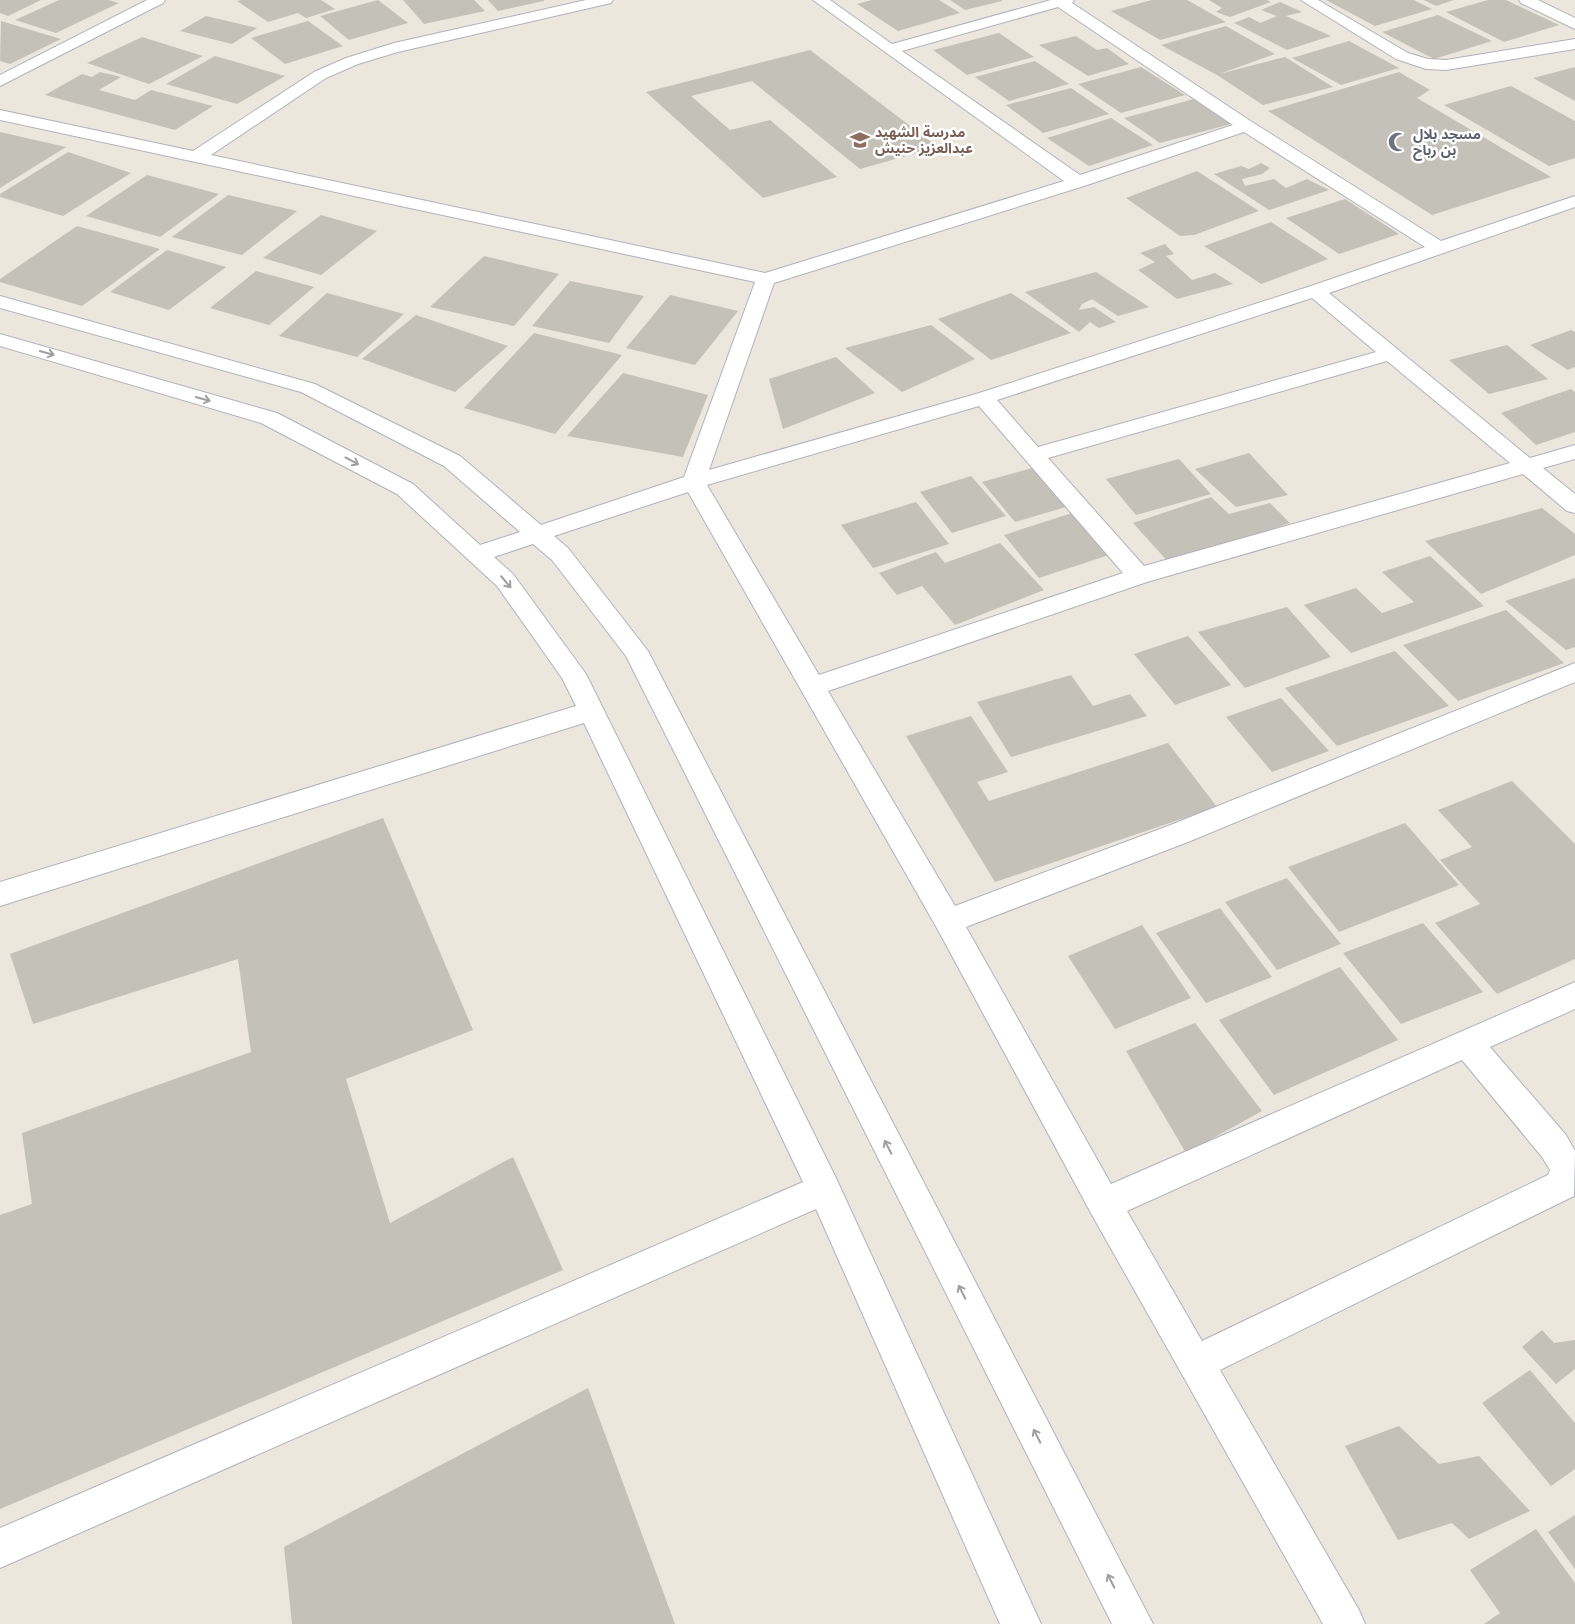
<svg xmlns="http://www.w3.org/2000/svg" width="1575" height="1624" viewBox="0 0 1575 1624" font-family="Montserrat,'Noto Sans Arabic',sans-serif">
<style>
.building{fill:#c4c1b8}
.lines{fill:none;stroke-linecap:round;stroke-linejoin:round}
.minor-casing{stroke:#b0b1bd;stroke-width:2}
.minor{fill:#fff;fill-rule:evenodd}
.oneway{stroke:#9f9f9f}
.labels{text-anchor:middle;stroke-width:5;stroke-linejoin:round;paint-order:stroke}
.far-education-label{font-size:14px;font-weight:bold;fill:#785e54;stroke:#fff;text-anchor:start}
.far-worship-label{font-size:14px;font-weight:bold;fill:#5b616d;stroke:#fff;text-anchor:start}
</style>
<rect width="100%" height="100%" fill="#ebe7dd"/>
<path class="building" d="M 0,0 L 41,0 L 8,16 L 0,13 Z
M 59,0 L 108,0 L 119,3 L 56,33 L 15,20 Z
M 241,0 L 321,0 L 335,9 L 306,18 L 298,13 L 268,22 L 237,1 Z
M 378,0 L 408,23 L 349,40 L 320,16 Z
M 403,0 L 474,0 L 485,11 L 424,24 Z
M 488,0 L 544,0 L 544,1 L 498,11 Z
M 872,0 L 939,0 L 960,13 L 898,31 L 857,4 Z
M 950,0 L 1002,0 L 1002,1 L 965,10 Z
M 1152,0 L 1187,0 L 1226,22 L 1160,40 L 1111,11 Z
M 1209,0 L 1267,0 L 1271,2 L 1230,17 L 1216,12 L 1222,8 Z
M 1326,0 L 1414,0 L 1432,9 L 1375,26 Z
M 1424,0 L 1454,0 L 1436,6 Z
M 1488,0 L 1506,0 L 1559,25 L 1504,42 L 1446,12 Z
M 1280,2 L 1302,12 L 1286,16 L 1331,36 L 1287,50 L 1234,23 L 1249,17 L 1260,23 L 1277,16 L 1261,10 Z
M 1438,15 L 1492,41 L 1434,59 L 1382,32 Z
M 206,16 L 257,28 L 232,44 L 180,31 Z
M 1,21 L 61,39 L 10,64 L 0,61 Z
M 308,21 L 343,46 L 285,64 L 251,38 Z
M 1226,26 L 1275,54 L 1219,74 L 1285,57 L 1333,87 L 1263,105 L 1217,75 L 1161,45 Z
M 999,33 L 1034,57 L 967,75 L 933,50 Z
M 1076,36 L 1097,50 L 1107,48 L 1129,64 L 1088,76 L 1039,45 Z
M 142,37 L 203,56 L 149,84 L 87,63 Z
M 1349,41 L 1399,68 L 1341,85 L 1292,58 Z
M 810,50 L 938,147 L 860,169 L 752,81 L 691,96 L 730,130 L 770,120 L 837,177 L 763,198 L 646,92 Z
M 215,56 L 285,76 L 237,104 L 166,84 Z
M 1035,61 L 1069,84 L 1009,101 L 975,77 Z
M 1141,67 L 1185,95 L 1121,113 L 1078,84 Z
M 1575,67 L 1575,101 L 1533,78 Z
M 100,72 L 121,77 L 99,90 L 135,100 L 151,90 L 213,106 L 175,130 L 45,95 L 82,74 L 92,77 Z
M 1399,72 L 1430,90 L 1417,98 L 1551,177 L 1432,215 L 1268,111 Z
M 1511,86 L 1575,121 L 1575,158 L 1549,166 L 1444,105 Z
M 1071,88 L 1109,114 L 1043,133 L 1006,105 Z
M 1194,99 L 1231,124 L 1160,143 L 1124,118 Z
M 1111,118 L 1153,145 L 1089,166 L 1047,138 Z
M 0,132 L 66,147 L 0,188 Z
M 68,152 L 131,173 L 63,216 L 0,197 L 0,194 Z
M 1261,163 L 1270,168 L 1262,174 L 1242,179 L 1245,186 L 1274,179 L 1286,188 L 1307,179 L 1329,190 L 1269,210 L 1214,174 L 1241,166 L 1249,169 Z
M 1197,171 L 1259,211 L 1194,235 L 1180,236 L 1126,198 Z
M 147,175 L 219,194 L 160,237 L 86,216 Z
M 228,195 L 297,211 L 242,255 L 172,237 Z
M 1345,199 L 1399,234 L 1339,254 L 1286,218 Z
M 321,215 L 377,231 L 321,275 L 263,258 Z
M 1271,222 L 1328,259 L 1261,284 L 1204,246 Z
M 77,226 L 160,249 L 82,306 L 0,282 L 0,279 Z
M 1165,244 L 1174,254 L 1166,256 L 1192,280 L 1215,273 L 1233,284 L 1177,299 L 1138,270 L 1155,262 L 1140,253 Z
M 167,250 L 226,267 L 169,310 L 110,292 Z
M 484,256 L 559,274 L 514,326 L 430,307 Z
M 256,271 L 314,287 L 269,325 L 210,308 Z
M 1096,272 L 1149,307 L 1118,316 L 1092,299 L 1082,304 L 1079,310 L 1094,307 L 1116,322 L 1099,328 L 1090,322 L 1079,332 L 1025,292 Z
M 570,281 L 644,296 L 609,343 L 532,326 Z
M 327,293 L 404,314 L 357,357 L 279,336 Z
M 1011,293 L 1071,333 L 991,360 L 938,319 Z
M 670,295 L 738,311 L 695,365 L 626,348 Z
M 416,315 L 508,346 L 455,392 L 362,359 Z
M 931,325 L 975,359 L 902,392 L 845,348 Z
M 1571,330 L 1575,332 L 1575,367 L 1568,370 L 1530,345 Z
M 534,333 L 622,355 L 555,434 L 464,408 Z
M 1507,345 L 1548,379 L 1489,394 L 1449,360 Z
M 836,357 L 875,393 L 783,429 L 769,379 Z
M 623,373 L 708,395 L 683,457 L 567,436 Z
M 1571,389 L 1575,392 L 1575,432 L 1536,445 L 1501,413 Z
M 1249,453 L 1288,495 L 1236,507 L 1195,469 Z
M 1179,459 L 1211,494 L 1136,515 L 1106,479 Z
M 1032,468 L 1066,507 L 1015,522 L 982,482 Z
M 971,476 L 1006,516 L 952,533 L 920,492 Z
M 1211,497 L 1229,514 L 1270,503 L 1290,523 L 1171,565 L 1133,523 Z
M 916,502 L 949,544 L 873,568 L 841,525 Z
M 1542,508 L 1575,534 L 1575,555 L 1481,594 L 1425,541 Z
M 1072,513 L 1109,555 L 1039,578 L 1004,535 Z
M 1000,543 L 1044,590 L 955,625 L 922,586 L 897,595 L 879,573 L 936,552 L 945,563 Z
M 1430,556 L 1484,606 L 1351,653 L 1304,605 L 1356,588 L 1382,613 L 1414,602 L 1382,572 Z
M 1575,578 L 1575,647 L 1566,650 L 1505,601 Z
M 1287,607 L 1331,657 L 1245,688 L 1198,632 Z
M 1506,610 L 1564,663 L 1458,701 L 1403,645 Z
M 1188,636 L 1231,685 L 1175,705 L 1134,654 Z
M 1395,651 L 1449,706 L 1337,746 L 1285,688 Z
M 1071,675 L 1093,706 L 1130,694 L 1147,716 L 1011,757 L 977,702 Z
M 1281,698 L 1329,751 L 1272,772 L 1226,717 Z
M 971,716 L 1008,772 L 977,782 L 989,801 L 1168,743 L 1217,807 L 995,882 L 906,736 Z
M 1512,781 L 1575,844 L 1575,959 L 1497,994 L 1435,923 L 1480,904 L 1440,860 L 1472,847 L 1438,810 Z
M 383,818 L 473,1030 L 346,1079 L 390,1223 L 513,1157 L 563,1270 L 0,1509 L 0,1215 L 32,1204 L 22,1133 L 251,1052 L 238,959 L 33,1024 L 10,954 Z
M 1405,823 L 1459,885 L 1339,932 L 1288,867 Z
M 1287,878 L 1341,944 L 1277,970 L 1225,902 Z
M 1220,908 L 1272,977 L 1206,1003 L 1156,933 Z
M 1423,923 L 1483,992 L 1401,1024 L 1343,953 Z
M 1142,925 L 1191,998 L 1115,1029 L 1068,956 Z
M 1340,967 L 1398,1040 L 1274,1095 L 1219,1020 Z
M 1195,1023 L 1262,1111 L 1186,1153 L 1126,1051 Z
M 1542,1330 L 1554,1343 L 1575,1340 L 1575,1369 L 1556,1384 L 1522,1347 Z
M 1530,1370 L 1575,1423 L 1575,1469 L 1551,1486 L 1482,1403 Z
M 588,1388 L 675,1624 L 292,1624 L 284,1547 Z
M 1399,1426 L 1439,1464 L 1479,1456 L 1530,1511 L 1469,1539 L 1452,1523 L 1398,1540 L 1345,1446 Z
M 1575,1515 L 1575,1569 L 1548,1532 Z
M 1536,1529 L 1575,1583 L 1575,1624 L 1484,1624 L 1500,1613 L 1470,1570 Z"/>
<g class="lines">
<defs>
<path id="minor" d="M 147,0 L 165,0 L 163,3 L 0,86 L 0,75 Z
M 586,0 L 613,0 L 611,3 L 398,52 L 358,64 L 326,78 L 211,155 L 765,273 L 1064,181 L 813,0 L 830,0 L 892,44 L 1051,0 L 1074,0 L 1072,3 L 1252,122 L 1441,241 L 1575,196 L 1575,207 L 1329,293 L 1530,458 L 1575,445 L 1575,459 L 1543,468 L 1575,494 L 1575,513 L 1567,511 L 1523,474 L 1147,582 L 828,691 L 955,906 L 1168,826 L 1575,663 L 1575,682 L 1188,842 L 966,927 L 1111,1184 L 1575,982 L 1575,1009 L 1490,1047 L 1566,1135 L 1575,1151 L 1574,1196 L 1220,1370 L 1359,1610 L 1365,1624 L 1323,1624 L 1092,1215 L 938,930 L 688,492 L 554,536 L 568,548 L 648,651 L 1153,1624 L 1112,1624 L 626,656 L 552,560 L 533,544 L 494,557 L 513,574 L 586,674 L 836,1178 L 1041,1624 L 1000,1624 L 816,1209 L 0,1568 L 0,1528 L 803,1182 L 584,723 L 0,906 L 0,882 L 576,706 L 562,678 L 497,586 L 397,494 L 261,423 L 0,346 L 0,334 L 277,413 L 413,484 L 480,545 L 520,532 L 444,466 L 301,392 L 0,308 L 0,296 L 315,384 L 460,456 L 541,525 L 684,477 L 755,282 L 0,120 L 0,110 L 193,151 L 314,72 L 346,58 L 394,43 ZM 1058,7 L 1233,125 L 1080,175 L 902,51 ZM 1244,132 L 1425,247 L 1308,287 L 976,394 L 709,470 L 774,283 L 1084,186 ZM 1312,298 L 1376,352 L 1038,447 L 997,400 ZM 1387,361 L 1510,463 L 1144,566 L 1048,458 ZM 979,406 L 1123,573 L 819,675 L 707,485 ZM 1462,1060 L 1542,1157 L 1550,1170 L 1548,1175 L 1202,1341 L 1127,1211 Z
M 1301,0 L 1318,0 L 1408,53 L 1428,59 L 1446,60 L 1575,39 L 1575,49 L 1446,70 L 1426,69 L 1396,59 Z
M 1519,0 L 1538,0 L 1575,18 L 1575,29 L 1521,3 Z"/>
</defs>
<use href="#minor" class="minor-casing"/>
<use href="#minor" class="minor"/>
</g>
<defs><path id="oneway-shaft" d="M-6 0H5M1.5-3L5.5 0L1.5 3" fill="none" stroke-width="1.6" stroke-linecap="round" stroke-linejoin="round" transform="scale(1.25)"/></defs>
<g class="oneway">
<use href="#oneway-shaft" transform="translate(47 353) rotate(16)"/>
<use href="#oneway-shaft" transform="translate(203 399) rotate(16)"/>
<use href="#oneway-shaft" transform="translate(352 461) rotate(28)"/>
<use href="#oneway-shaft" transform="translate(506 582) rotate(50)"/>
<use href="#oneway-shaft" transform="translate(888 1147) rotate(-117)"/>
<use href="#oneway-shaft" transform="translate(962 1292) rotate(-117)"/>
<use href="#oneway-shaft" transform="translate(1037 1436) rotate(-117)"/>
<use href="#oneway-shaft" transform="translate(1111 1581) rotate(-117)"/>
</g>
<defs>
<symbol id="school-bare" viewBox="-9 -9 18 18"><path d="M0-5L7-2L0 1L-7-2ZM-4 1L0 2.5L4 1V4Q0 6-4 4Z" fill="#8d6e63" stroke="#fff" stroke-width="2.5" paint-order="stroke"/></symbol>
<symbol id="mosque-bare" viewBox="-9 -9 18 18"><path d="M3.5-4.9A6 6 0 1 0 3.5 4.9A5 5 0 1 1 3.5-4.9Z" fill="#6b7280" stroke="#fff" stroke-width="2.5" paint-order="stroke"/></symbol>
</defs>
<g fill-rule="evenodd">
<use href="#school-bare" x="846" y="126" width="28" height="28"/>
<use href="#mosque-bare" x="1384" y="128" width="28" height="28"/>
</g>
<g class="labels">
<g class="far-education-label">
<text x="875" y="137">مدرسة الشهيد<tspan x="875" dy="16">عبدالعزيز حنيش</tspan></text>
</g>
<g class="far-worship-label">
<text x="1413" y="139">مسجد بلال<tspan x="1413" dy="16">بن رباح</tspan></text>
</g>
</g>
</svg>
